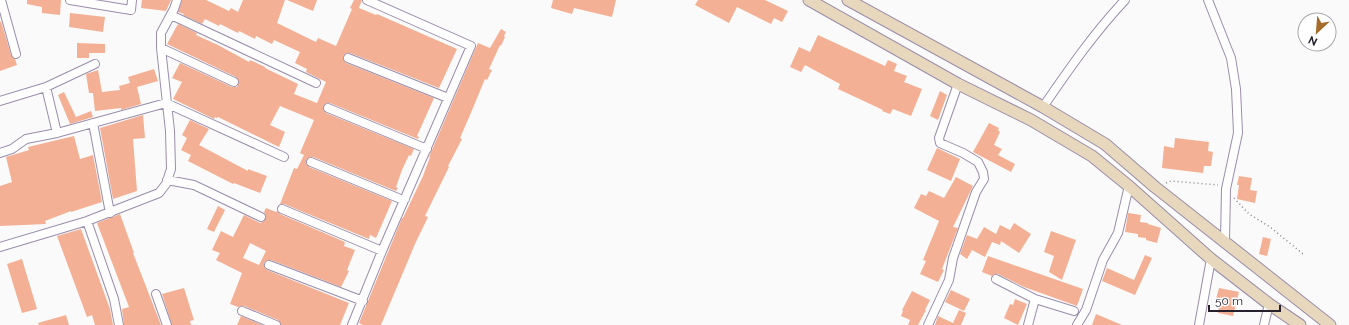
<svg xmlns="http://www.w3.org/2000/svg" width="1349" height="325" viewBox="0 0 1349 325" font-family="Raleway,sans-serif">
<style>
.building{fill:#f4b094;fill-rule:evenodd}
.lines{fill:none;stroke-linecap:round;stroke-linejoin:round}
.street-casing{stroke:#9a8daa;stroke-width:10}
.secondary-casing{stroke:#9a8daa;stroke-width:13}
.path{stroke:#89868d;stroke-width:1.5;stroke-dasharray:1 3;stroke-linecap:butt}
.street{stroke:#fff;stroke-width:8}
.secondary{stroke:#e7d7bd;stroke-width:11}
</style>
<rect width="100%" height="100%" fill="#fafafa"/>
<path class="building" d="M 27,0 L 61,0 L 60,15 L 42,13 L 42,7 L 27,4 Z
M 142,0 L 171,0 L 166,11 L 141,8 Z
M 182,0 L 206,0 L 229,11 L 231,8 L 238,12 L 243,0 L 285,0 L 277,23 L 316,42 L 318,38 L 336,46 L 352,9 L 350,8 L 354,0 L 362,0 L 359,8 L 376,15 L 377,14 L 457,49 L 439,88 L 350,53 L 347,53 L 343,56 L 343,59 L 346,63 L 434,98 L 417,136 L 419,137 L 418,139 L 330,103 L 327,103 L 323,106 L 323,109 L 326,113 L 414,149 L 411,156 L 409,155 L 402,170 L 396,187 L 398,188 L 396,191 L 313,157 L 310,157 L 306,160 L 306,163 L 309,167 L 392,201 L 376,238 L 370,235 L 369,239 L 284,204 L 280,204 L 294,168 L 297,169 L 304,155 L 300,153 L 314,120 L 280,106 L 270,125 L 285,132 L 279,147 L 218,117 L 217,118 L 215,117 L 214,119 L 173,99 L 182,82 L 172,78 L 180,63 L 232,87 L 237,87 L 239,82 L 236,77 L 167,44 L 178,24 L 197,33 L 196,35 L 218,45 L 249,62 L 250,60 L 265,67 L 265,68 L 298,84 L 294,94 L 317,103 L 326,82 L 306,72 L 307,69 L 295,63 L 300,52 L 274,40 L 272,44 L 256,36 L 255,39 L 239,31 L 238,33 L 220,24 L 219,26 L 205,19 L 202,24 L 183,15 L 184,14 L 178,12 Z
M 287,0 L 317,0 L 313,11 Z
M 553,0 L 616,0 L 612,17 L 574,8 L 572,14 L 551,8 Z
M 698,0 L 765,0 L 788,11 L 782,22 L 774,18 L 771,24 L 737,7 L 729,23 L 695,5 Z
M 70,13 L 105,17 L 103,32 L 69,27 Z
M 1,21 L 11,55 L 15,59 L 17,65 L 0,71 L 0,22 Z
M 501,29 L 506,32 L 504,36 L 505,37 L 501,46 L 500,45 L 489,69 L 492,70 L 487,80 L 485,79 L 470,115 L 460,138 L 462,139 L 448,166 L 449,167 L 425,216 L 428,217 L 415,244 L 381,325 L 363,325 L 359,323 L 402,218 L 403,218 L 423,176 L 430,157 L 429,157 L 478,43 L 490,48 Z
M 818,35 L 885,66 L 888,60 L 897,64 L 894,71 L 907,76 L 904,82 L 922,89 L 911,116 L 893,109 L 890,114 L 882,111 L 883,110 L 838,89 L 840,84 L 805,65 L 801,72 L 790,67 L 799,47 L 810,52 Z
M 77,43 L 105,44 L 105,53 L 89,53 L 89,58 L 77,58 Z
M 154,69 L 158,81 L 137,87 L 141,104 L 121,110 L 121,108 L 95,111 L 93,93 L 89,93 L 86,74 L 98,70 L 102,92 L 120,90 L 119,86 L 130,83 L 128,77 Z
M 940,91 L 947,95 L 938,120 L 930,116 Z
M 64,92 L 76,117 L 91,111 L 93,117 L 70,124 L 58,95 Z
M 143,115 L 145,138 L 133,139 L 137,191 L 113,199 L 100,128 Z
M 190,120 L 209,129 L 199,145 L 248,171 L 248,169 L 267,176 L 260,193 L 234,183 L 233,184 L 188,161 L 191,155 L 181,150 L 187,138 L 182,135 Z
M 989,123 L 999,128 L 998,130 L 1000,132 L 994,145 L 1002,149 L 998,155 L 1015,164 L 1011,172 L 973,152 Z
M 74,136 L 80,159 L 93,155 L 102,202 L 71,212 L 71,211 L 45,221 L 46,224 L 0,226 L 0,186 L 12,182 L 6,157 L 29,150 L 28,147 Z
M 1175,138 L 1209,142 L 1208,151 L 1213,152 L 1211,166 L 1204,166 L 1203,173 L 1162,168 L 1164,146 L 1174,148 Z
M 937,148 L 960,159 L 951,181 L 927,170 Z
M 1239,176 L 1252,178 L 1250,190 L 1257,191 L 1255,203 L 1237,199 L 1239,185 L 1237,185 Z
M 956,177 L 973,186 L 953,227 L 958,228 L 942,269 L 944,270 L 938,282 L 920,274 L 926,261 L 923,260 L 939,221 L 914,208 L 921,194 L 926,196 L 929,191 L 944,198 Z
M 218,206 L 225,210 L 214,232 L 207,229 Z
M 266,208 L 276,212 L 277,211 L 280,214 L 345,242 L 344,246 L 355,250 L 347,270 L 349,271 L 341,287 L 271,260 L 266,261 L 264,263 L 265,268 L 267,270 L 349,303 L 340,325 L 281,325 L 278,320 L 244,306 L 238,307 L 230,304 L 242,273 L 216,260 L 220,253 L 212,250 L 221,231 L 233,237 L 244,215 L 260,223 L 264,221 L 266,217 L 264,212 ZM 250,243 L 266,251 L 259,265 L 243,258 Z
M 1128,213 L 1141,215 L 1140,222 L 1148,223 L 1148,224 L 1161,228 L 1157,243 L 1146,240 L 1146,238 L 1138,237 L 1138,234 L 1125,232 Z
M 120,214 L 134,253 L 133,253 L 161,325 L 124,325 L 122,309 L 129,307 L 97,223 Z
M 1014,223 L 1031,234 L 1019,253 L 1001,241 L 1000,245 L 992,242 L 985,257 L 972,250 L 967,259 L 960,254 L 967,235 L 977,239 L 984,227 L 996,234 L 1000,225 L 1010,230 Z
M 81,229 L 110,309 L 113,325 L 95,325 L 92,315 L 87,317 L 57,236 Z
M 1051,231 L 1076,240 L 1062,280 L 1049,272 L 1054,256 L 1044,252 Z
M 1263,237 L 1271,239 L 1267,256 L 1259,254 Z
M 1145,255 L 1152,258 L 1135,295 L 1102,281 L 1107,268 L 1134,280 Z
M 988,256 L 1083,289 L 1077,306 L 1024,287 L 998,274 L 995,274 L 992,276 L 982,272 Z
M 22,259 L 37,309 L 22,313 L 7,264 Z
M 184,288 L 194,320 L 190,321 L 191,325 L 172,325 L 162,294 Z
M 1219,288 L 1239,292 L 1233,316 L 1218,313 L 1220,300 L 1216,299 Z
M 951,290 L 970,299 L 964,311 L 945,302 Z
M 912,291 L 930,300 L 925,310 L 926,310 L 918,325 L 908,325 L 910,320 L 901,316 L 903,311 L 902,310 Z
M 1015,299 L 1027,304 L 1018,325 L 1004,318 L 1010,304 L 1013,305 Z
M 959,310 L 966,313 L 961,325 L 935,325 L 938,316 L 953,323 Z
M 1096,314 L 1122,325 L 1092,325 Z
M 66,315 L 69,325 L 39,325 L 38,323 Z
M 241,316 L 262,325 L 237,325 Z"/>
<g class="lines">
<defs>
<path id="street" d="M 1,0 L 16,54
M 70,0 L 131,10 L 132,0
M 1208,0 L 1231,58 L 1236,89 L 1238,133 L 1226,189 L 1225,241
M 171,15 L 316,83
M 161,48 L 234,82
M 348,58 L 448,98
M 46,87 L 57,133
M 0,101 L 46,87 L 95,64
M 1043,107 C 1069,69 1094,33 1125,0
M 328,108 L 427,149
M 93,123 L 110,213
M 0,153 L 12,149 L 26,139 L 57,133 L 166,103 L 284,157
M 311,162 L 403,200 L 405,199
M 167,180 L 194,185 L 261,217
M 282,209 L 382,251
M 87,221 L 114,299 L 119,325
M 0,247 L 87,221 L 159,193 L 166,184 L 171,169 L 170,131 L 161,48 L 161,33 L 174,9 L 177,0
M 269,265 L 363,301
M 996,279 L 1035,299 L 1074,311
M 156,294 L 167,325
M 242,311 L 276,325
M 352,325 L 382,251 L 471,46 L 367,0
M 928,325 L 949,280 L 953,258 L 976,192 L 984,179 L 983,172 L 978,162 L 963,153 L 940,143 L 939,138 L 958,84
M 1028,325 L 1035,299
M 1077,325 L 1086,310 L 1103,260 L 1118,233 L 1128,190 L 1130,187
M 1199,325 L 1211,259
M 1264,325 L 1269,304"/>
<path id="secondary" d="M 809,0 L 958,84 L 1031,120 L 1092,156 L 1130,187 L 1211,259 L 1269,304 L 1300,325
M 848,0 L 1043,107 L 1105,144 L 1155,187 L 1330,325"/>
</defs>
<use href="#street" class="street-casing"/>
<use href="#secondary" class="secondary-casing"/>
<path class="path" d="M 1166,183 L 1171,181 L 1218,185
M 1234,198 L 1249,214 L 1270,227 L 1303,254"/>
<use href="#street" class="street"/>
<use href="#secondary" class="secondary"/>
</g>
<g transform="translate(1317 32) rotate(206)"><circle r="19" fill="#ffffff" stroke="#a8a6ab"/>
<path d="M0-3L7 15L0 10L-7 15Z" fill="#a46b2a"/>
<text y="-6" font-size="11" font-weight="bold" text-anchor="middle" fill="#26212d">N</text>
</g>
<path d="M1209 305v6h71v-6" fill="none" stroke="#26212d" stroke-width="2"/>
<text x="1215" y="305" font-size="12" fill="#26212d" stroke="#ffffff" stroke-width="3" paint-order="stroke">50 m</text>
</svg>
